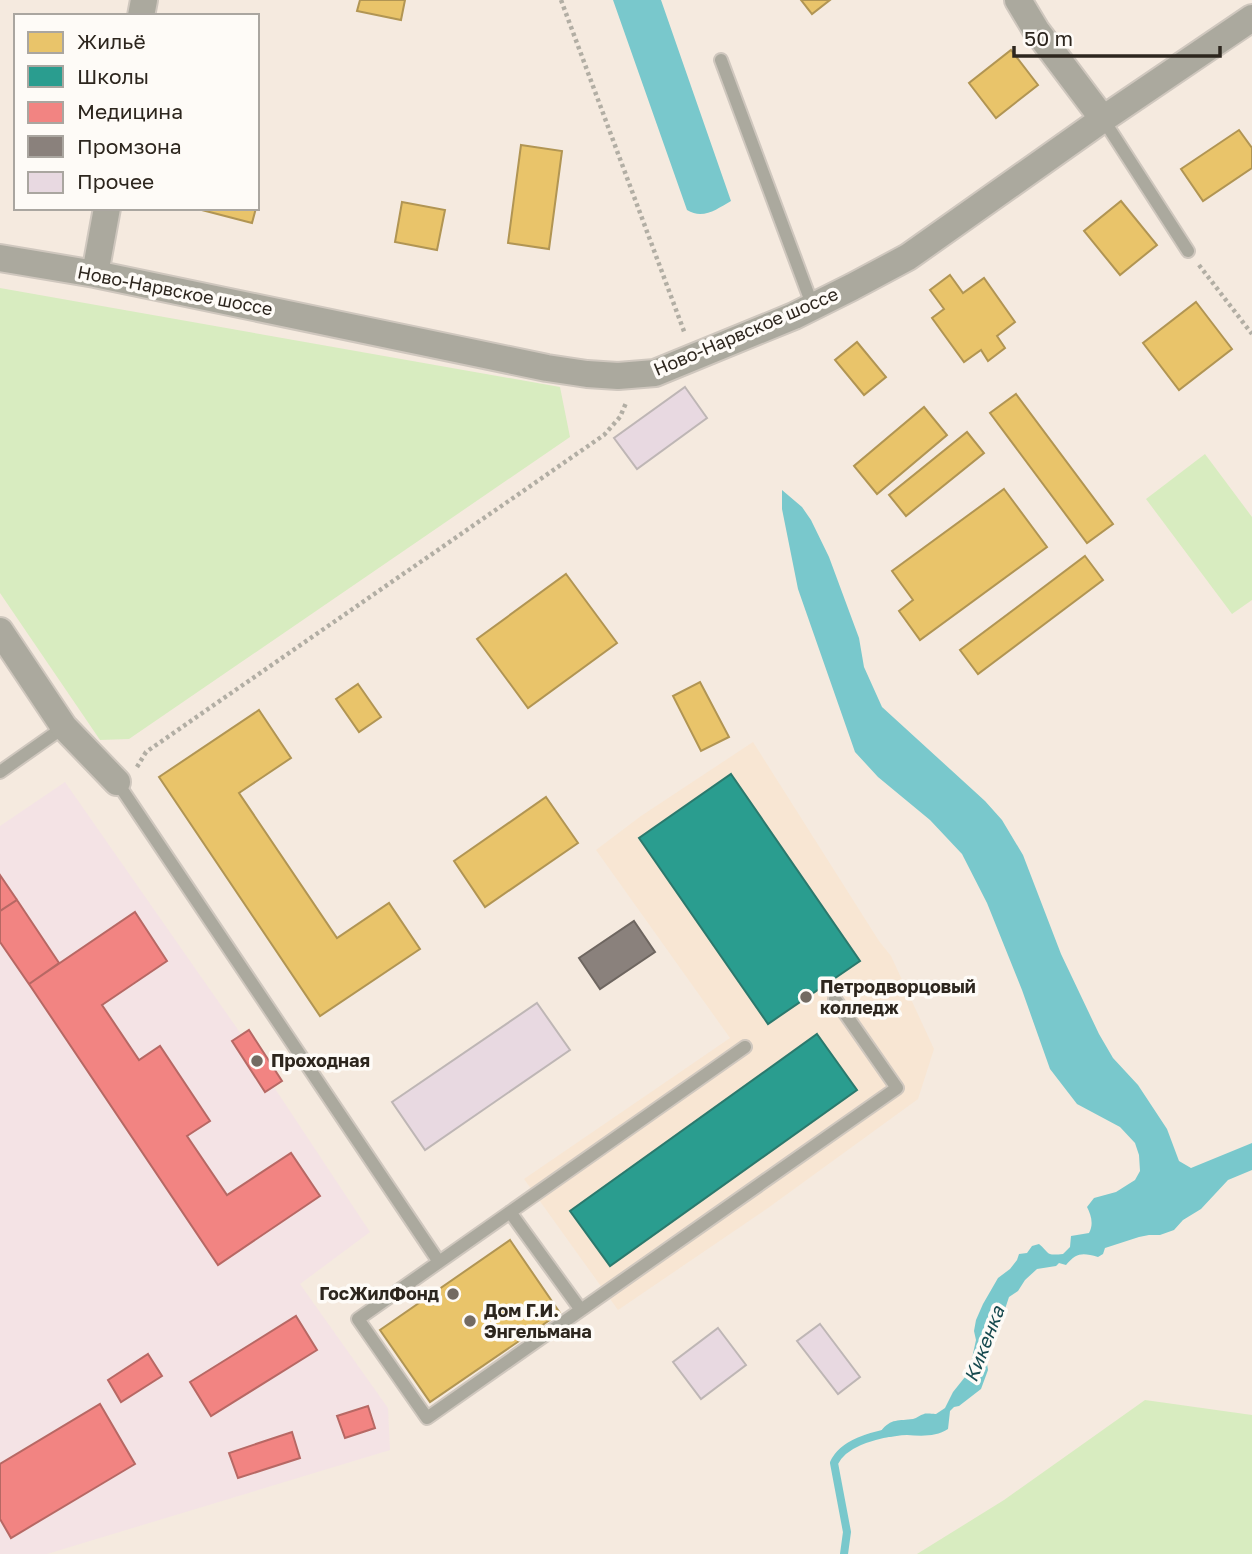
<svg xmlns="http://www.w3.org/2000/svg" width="1252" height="1554" viewBox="0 0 1252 1554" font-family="'Golos Text',sans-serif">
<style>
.built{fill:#f8e6d3}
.medical{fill:#f4e3e5}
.green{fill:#d8ecc0}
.water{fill:#79c8cc}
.homes{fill:#e9c46a;stroke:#b19553;stroke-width:2}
.schools{fill:#2a9d8f;stroke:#2b796d;stroke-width:2}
.health{fill:#f28482;stroke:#b76864;stroke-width:2}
.industry{fill:#8a817c;stroke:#6e6660;stroke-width:2}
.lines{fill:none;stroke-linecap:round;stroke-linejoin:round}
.stream{stroke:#79c8cc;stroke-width:8}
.building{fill:#e8d9e1;stroke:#beb6b5;stroke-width:2}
.lane-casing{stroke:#cfc7be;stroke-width:16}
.street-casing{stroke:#cfc7be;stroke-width:30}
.path{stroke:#b2aea4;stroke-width:4.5;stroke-dasharray:3.5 3.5;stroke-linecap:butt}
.lane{stroke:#aba99e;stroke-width:12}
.street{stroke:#aba99e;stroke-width:26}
.poi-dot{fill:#736b62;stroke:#fefbf7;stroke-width:2.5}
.labels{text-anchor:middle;stroke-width:7;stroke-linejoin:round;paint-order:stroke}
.street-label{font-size:18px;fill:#2d261e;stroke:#fefbf7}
.poi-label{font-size:18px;font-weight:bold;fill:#2d261e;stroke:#fefbf7;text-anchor:start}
.water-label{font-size:19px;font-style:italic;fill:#174a4f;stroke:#fefbf7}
</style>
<rect width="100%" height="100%" fill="#f5eadf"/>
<path class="built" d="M 753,742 L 879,941 L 891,956 L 934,1049 L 918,1099 L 768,1208 L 618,1310 L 524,1179 L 730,1038 L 596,850 L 641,816 Z"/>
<path class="medical" d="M 65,782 L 241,1034 L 249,1030 L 282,1081 L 274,1087 L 370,1232 L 300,1284 L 388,1408 L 390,1450 L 47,1554 L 0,1554 L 0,826 Z"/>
<path class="green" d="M 0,288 L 560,387 L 570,437 L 129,739 L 100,740 L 0,593 Z
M 1205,454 L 1252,517 L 1252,600 L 1232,614 L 1146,499 Z
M 1145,1400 L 1252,1415 L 1252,1554 L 917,1554 L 1004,1500 Z"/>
<path class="water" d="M 613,0 L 661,0 L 731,201 C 717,209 703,220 687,210 Z
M 782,490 L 802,507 L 811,520 L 829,557 L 859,638 L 864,667 L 882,707 L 985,801 L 1002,820 L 1023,855 L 1061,954 L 1099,1034 L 1113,1058 L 1138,1085 L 1167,1129 L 1179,1161 L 1191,1168 L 1252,1143 L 1252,1170 L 1228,1180 L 1201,1209 L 1183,1220 L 1174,1230 L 1160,1235 L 1149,1235 L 1139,1237 L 1105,1248 L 1103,1254 L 1098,1257 C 1083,1253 1077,1252 1066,1265 L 1059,1263 L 1056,1266 L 1037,1269 L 1025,1280 L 1018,1291 L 1009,1297 L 993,1345 L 986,1357 L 988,1370 L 981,1389 L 959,1406 L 954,1407 L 950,1411 L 948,1429 C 936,1437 921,1436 907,1435 C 898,1435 892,1438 883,1437 L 881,1431 C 891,1418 899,1421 913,1419 C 917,1418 920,1415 924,1414 C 925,1413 935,1414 936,1414 L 945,1408 L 953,1392 L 969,1372 L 976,1340 L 974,1331 L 976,1320 L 983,1304 L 998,1278 L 1010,1269 L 1017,1260 L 1019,1254 L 1027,1253 L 1032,1246 L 1039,1244 C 1050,1253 1045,1256 1063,1254 L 1070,1247 L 1071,1236 L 1089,1233 C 1094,1224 1091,1215 1087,1207 L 1094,1198 L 1116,1192 L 1135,1180 L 1140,1171 L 1139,1155 L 1135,1143 L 1120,1127 L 1077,1104 L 1050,1069 L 1022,990 L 987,903 L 962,854 L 930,820 L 878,777 L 855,752 L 798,589 L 782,509 Z"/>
<path class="homes" d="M 360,0 L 405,0 L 401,20 L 357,11 Z
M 801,0 L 830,0 L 812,14 Z
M 1011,50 L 1038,85 L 996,118 L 969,83 Z
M 1239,130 L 1252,148 L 1252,168 L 1203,201 L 1181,169 Z
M 521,145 L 562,151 L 549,249 L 508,243 Z
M 1121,201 L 1157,245 L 1120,275 L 1084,231 Z
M 402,202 L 445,210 L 437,250 L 395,242 Z
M 194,208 L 256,208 L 252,223 Z
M 950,275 L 963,293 L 984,278 L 1015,322 L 997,336 L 1005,348 L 988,361 L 981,350 L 964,362 L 932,318 L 944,309 L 930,290 Z
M 1196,302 L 1232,349 L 1179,390 L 1143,343 Z
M 857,342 L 886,377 L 864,395 L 835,360 Z
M 1016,394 L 1113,524 L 1087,543 L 990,413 Z
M 924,407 L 947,435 L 877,494 L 854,466 Z
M 967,432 L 984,453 L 906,516 L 889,495 Z
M 1004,489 L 1047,547 L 920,640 L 899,611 L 913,600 L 892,571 Z
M 1085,556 L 1103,580 L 978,674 L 960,650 Z
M 566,574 L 617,643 L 528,708 L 477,639 Z
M 700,682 L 729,737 L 701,751 L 673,696 Z
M 358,684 L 381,717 L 359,732 L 336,699 Z
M 259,710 L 291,758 L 239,793 L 337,938 L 389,903 L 420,949 L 320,1016 L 159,777 Z
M 546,797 L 578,843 L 485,907 L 454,861 Z
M 510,1240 L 560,1313 L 430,1402 L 380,1330 Z"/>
<path class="schools" d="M 731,774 L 860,961 L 768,1024 L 639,838 Z
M 817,1034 L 857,1090 L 610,1266 L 570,1211 Z"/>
<path class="health" d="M 0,875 L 17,900 L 0,911 Z
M 17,900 L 59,963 L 29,984 L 0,942 L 0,911 Z
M 135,912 L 167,961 L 102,1005 L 139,1060 L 160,1046 L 210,1121 L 187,1136 L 227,1195 L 291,1153 L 320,1196 L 218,1265 L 29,984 Z
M 249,1030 L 282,1081 L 265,1092 L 232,1041 Z
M 296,1316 L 317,1350 L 211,1416 L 190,1382 Z
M 148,1354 L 162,1376 L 121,1402 L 108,1380 Z
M 100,1404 L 135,1464 L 11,1538 L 0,1519 L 0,1464 Z
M 368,1406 L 375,1428 L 345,1438 L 337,1416 Z
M 292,1432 L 300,1458 L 238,1478 L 229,1453 Z"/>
<path class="industry" d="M 634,921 L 655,952 L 600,989 L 579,958 Z"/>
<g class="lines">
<path class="stream" d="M 844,1554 L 847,1532 L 834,1463 C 843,1443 872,1436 892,1432"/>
</g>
<path class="building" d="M 685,387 L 707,418 L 637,469 L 614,438 Z
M 537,1003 L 570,1050 L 425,1150 L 392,1102 Z
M 820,1324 L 860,1377 L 838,1394 L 797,1341 Z
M 718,1328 L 746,1365 L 701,1399 L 673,1362 Z"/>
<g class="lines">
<defs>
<path id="lane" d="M 721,60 L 813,307
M 1103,119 L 1188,251
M 0,772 L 64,727
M 117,782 L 439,1262
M 745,1047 L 358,1319 L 427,1418 L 897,1088 L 835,999
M 510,1212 L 581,1310"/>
<path id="street" d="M 1018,0 L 1036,30 L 1103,119
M 141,16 L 144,0
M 0,258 L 95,274 L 547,368 L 587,374 L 618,376 L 655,373 L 794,316 L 852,287 L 908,257 L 1103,119 L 1252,18
M 95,274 L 107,208
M 0,631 L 64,727 L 117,782"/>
</defs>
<use href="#lane" class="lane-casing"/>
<use href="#street" class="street-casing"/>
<path class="path" d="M 561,0 L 685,334
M 1199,265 L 1252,334
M 137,767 L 146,752 L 604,435 L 620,417 L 626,403"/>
<use href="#lane" class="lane"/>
<use href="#street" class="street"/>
</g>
<g class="poi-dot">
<circle cx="806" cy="997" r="7"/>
<circle cx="257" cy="1061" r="7"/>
<circle cx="453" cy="1294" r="7"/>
<circle cx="470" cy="1321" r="7"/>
</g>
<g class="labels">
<g class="street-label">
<text transform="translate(175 291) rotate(11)" y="6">Ново-Нарвское шоссе</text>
<text transform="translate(746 332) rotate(-23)" y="6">Ново-Нарвское шоссе</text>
</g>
<g class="poi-label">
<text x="820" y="993">Петродворцовый<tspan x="820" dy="21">колледж</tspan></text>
<text x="271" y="1067">Проходная</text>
<text x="439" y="1300" text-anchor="end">ГосЖилФонд</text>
<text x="484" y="1317">Дом Г.И.<tspan x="484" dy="21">Энгельмана</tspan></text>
</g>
<g class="water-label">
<text transform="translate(984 1344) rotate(-69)" y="7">Кикенка</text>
</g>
</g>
<rect x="14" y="14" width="245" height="196" fill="#fefbf7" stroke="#aaa6a0" stroke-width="2"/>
<rect x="28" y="32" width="35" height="21" fill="#e9c46a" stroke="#aaa6a0" stroke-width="2"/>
<text x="77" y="49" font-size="21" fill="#2d261e">Жильё</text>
<rect x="28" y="66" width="35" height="21" fill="#2a9d8f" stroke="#aaa6a0" stroke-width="2"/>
<text x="77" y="84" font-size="21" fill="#2d261e">Школы</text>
<rect x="28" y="102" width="35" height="21" fill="#f28482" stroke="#aaa6a0" stroke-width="2"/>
<text x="77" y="119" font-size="21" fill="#2d261e">Медицина</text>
<rect x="28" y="136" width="35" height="21" fill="#8a817c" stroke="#aaa6a0" stroke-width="2"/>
<text x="77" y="154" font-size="21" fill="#2d261e">Промзона</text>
<rect x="28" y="172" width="35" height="21" fill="#e8d9e1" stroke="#aaa6a0" stroke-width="2"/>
<text x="77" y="189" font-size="21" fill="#2d261e">Прочее</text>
<path d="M1014 46v10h206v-10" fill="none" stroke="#2d261e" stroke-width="3.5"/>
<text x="1024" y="46" font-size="21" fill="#2d261e" stroke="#fefbf7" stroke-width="5" paint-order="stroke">50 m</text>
</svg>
